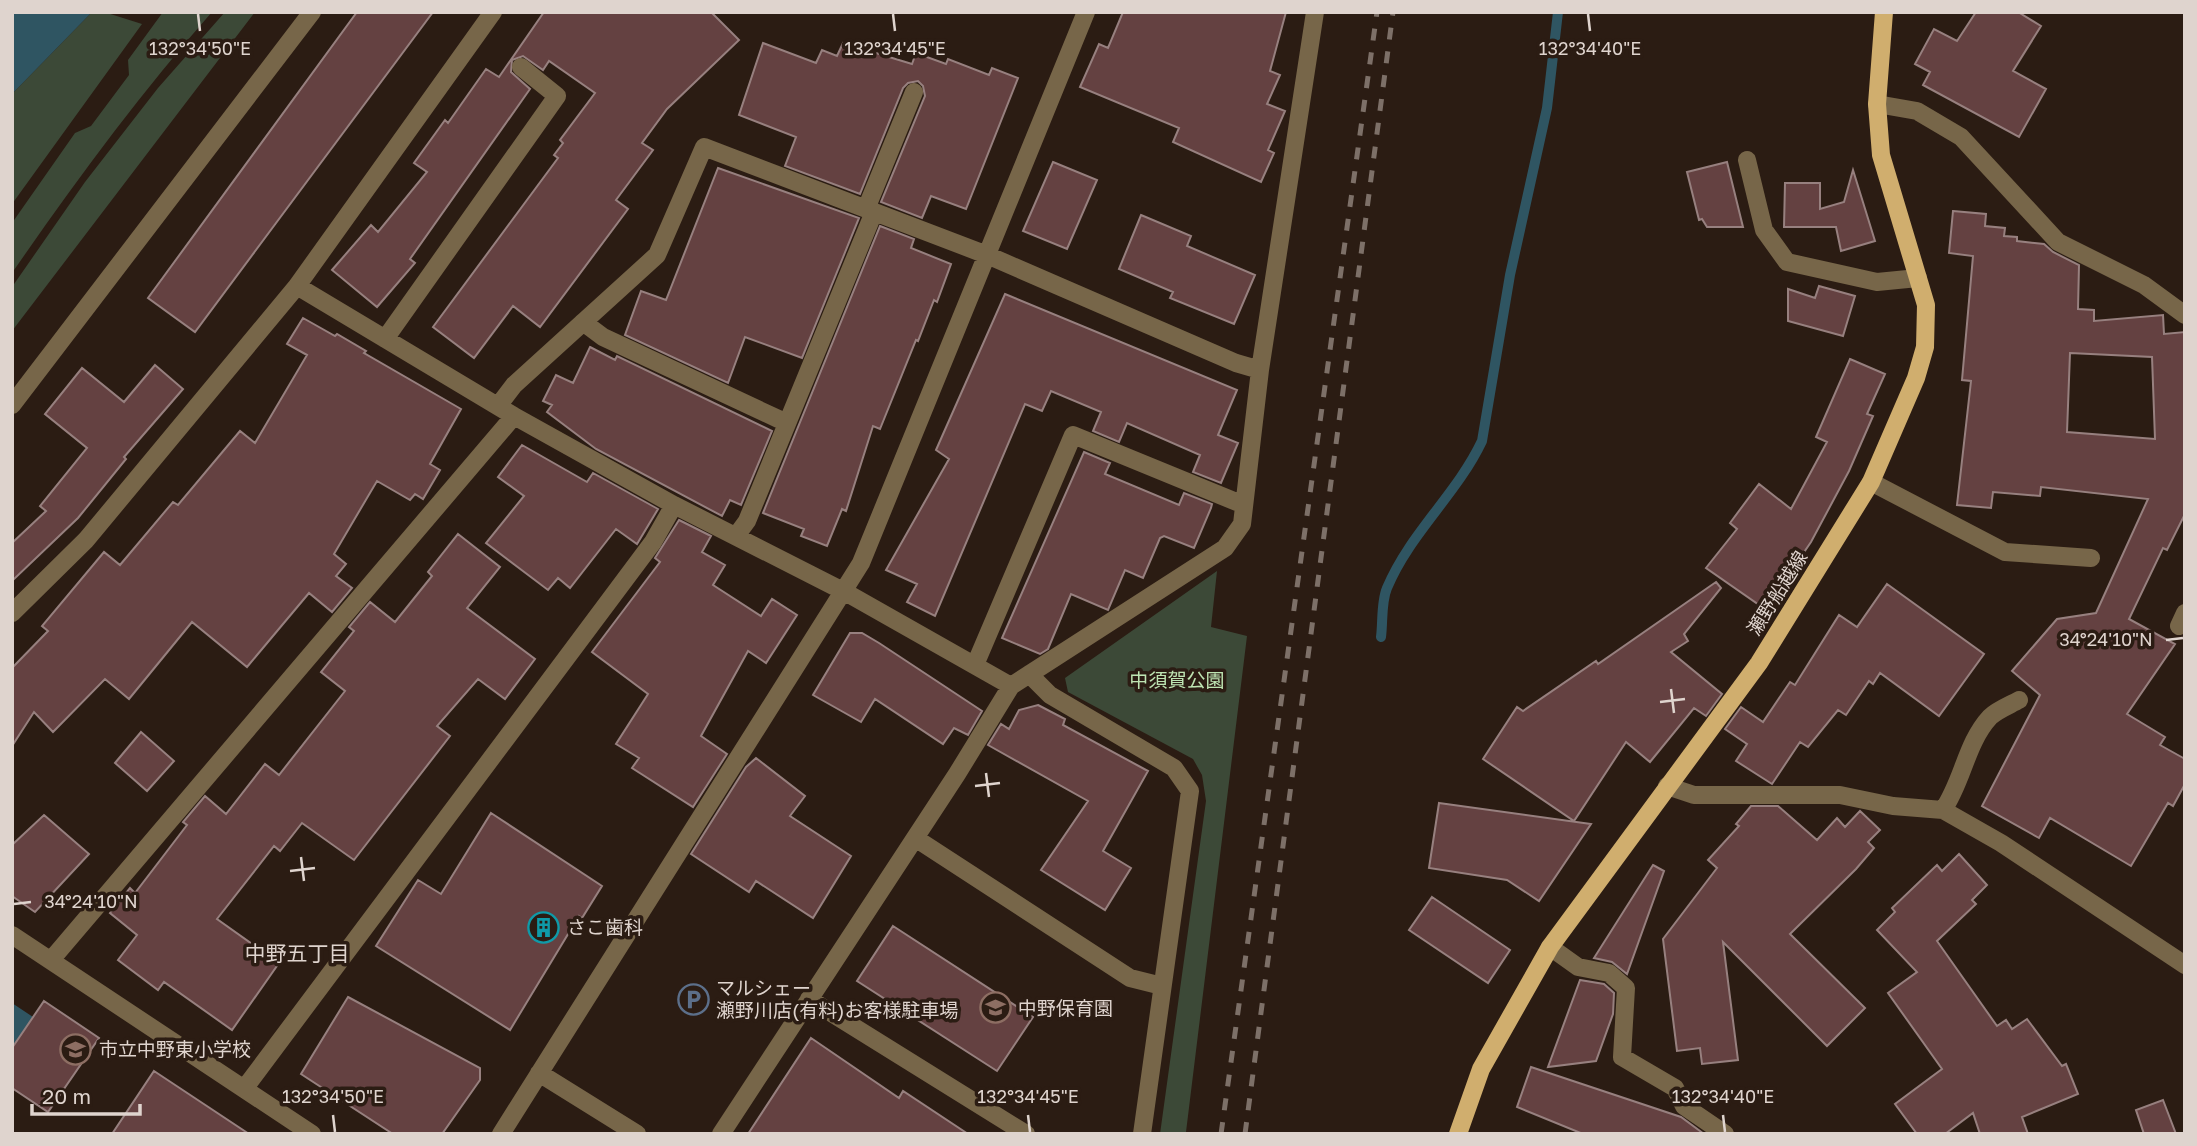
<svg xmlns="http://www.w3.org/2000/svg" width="2197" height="1146" viewBox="0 0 2197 1146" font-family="'Golos Text','Noto Sans JP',sans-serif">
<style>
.green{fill:#3c4937}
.water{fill:#2f5562}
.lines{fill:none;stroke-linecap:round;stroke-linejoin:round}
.stream{stroke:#2f5562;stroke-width:10}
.building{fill:#644141;stroke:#97807f;stroke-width:2;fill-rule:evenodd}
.minor{stroke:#776649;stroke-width:18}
.major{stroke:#d0ae6e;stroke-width:18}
.rail{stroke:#7d7068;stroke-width:5;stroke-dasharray:12 12;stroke-linecap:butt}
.ticks{fill:none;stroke:#dfd4ce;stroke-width:2.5}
.labels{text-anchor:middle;stroke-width:7;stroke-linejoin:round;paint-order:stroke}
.street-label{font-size:19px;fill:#dfd4ce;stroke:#2b1c13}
.park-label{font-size:19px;fill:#bee4b2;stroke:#2b1c13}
.poi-label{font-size:19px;fill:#dfd4ce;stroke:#2b1c13;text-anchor:start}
.neighbourhood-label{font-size:21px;fill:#dfd4ce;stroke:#2b1c13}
.ticks-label{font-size:18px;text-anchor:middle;fill:#dfd4ce;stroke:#2b1c13;stroke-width:7;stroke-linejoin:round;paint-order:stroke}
</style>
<rect width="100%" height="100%" fill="#2b1c13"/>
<path class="green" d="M 92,12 L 104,12 L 142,24 L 12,204 L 12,94 Z
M 163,12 L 212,12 C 139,95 75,182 12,273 L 12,223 L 75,133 L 91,126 L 129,75 L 128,60 Z
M 225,12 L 255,12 L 12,331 L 12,287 L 85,182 L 158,88 Z
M 1217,571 L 1211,627 L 1247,636 L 1186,1132 L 1160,1134 L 1206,801 L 1202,775 L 1193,759 L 1068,692 L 1065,678 Z"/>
<path class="water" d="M 12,12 L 92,12 L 12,94 Z
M 12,1003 L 33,1017 L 12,1048 Z"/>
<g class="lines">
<path class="stream" d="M 1381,637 C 1383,622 1381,602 1387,588 C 1410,533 1457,494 1482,441 L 1510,275 L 1547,108 L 1558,12"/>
</g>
<path class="building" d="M 357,12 L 433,12 L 195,332 L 148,298 Z
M 544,12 L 711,12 L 739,40 L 667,109 L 642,143 L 653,150 L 616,200 L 628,209 L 540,327 L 513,306 L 474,358 L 433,327 L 558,158 L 554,155 L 563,143 L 560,140 L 595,93 L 549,61 L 543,70 L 523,56 L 512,60 L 511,72 L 530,89 L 410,259 L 415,263 L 377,307 L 332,270 L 371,225 L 378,232 L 427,172 L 414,163 L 445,120 L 448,123 L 486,69 L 499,77 Z
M 1123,12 L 1286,12 L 1270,71 L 1280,75 L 1267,104 L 1285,111 L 1268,150 L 1274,153 L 1261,182 L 1173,142 L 1179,128 L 1080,87 L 1099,44 L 1108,48 Z
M 1976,12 L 2018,12 L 2041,26 L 2013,71 L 2046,89 L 2019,137 L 1923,85 L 1930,72 L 1915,64 L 1934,29 L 1957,41 Z
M 763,43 L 816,63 L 822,50 L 837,56 L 843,43 L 912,64 L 916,53 L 946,64 L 948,59 L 989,75 L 992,68 L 1018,78 L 966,209 L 931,196 L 922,218 L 881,202 L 925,96 L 923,86 L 918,81 L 908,83 L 903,88 L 860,194 L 785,166 L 796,137 L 739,115 Z
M 1053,162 L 1097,180 L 1067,249 L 1023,231 Z
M 1727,162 L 1743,227 L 1707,227 L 1702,219 L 1699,220 L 1687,172 Z
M 718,168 L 859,218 L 802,358 L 745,337 L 728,383 L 625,335 L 641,291 L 666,300 Z
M 1853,170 L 1875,241 L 1841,251 L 1836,227 L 1784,227 L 1785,183 L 1820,183 L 1820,209 L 1844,202 Z
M 1953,211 L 1986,214 L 1985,226 L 2005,228 L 2004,236 L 2017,237 L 2017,241 L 2044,244 L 2053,252 L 2079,265 L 2078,309 L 2094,310 L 2094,321 L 2163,315 L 2164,334 L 2185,332 L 2185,514 L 2167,550 L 2163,548 L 2129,619 L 2175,644 L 2127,714 L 2165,737 L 2160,745 L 2185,759 L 2185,784 L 2173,806 L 2168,803 L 2131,866 L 2050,818 L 2039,838 L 1982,806 L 2040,695 L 2012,671 L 2057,619 L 2096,613 L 2148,499 L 2041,487 L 2040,496 L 1993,492 L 1991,508 L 1957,505 L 1971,381 L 1962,380 L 1973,256 L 1949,253 ZM 2070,353 L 2152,357 L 2155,439 L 2067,432 Z
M 1141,215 L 1191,236 L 1187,246 L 1255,275 L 1234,324 L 1170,298 L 1173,292 L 1119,269 Z
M 880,226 L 914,239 L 911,248 L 951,264 L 937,302 L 934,300 L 918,341 L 916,340 L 880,429 L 873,426 L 846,511 L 842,509 L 827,546 L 801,536 L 804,529 L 763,513 Z
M 1819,286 L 1855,296 L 1843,336 L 1788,321 L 1788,289 L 1815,298 Z
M 1005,294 L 1237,390 L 1218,435 L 1238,443 L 1221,483 L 1193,472 L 1200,455 L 1127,423 L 1119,442 L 1093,431 L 1101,412 L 1051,391 L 1042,411 L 1025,404 L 935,616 L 907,602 L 917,584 L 886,570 L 949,459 L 936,450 Z
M 303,318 L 335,336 L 337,334 L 366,351 L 364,353 L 461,409 L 430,464 L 440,470 L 423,499 L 415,494 L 410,500 L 377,481 L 334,554 L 346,564 L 336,576 L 352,588 L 332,612 L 309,593 L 247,667 L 192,622 L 129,699 L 105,679 L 53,732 L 34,712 L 12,746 L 12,668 L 48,631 L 42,626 L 104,552 L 120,565 L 173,502 L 178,505 L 240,431 L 255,443 L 307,355 L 287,344 Z
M 590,347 L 615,360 L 617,356 L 772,431 L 741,505 L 730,500 L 722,516 L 596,449 L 547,412 L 552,405 L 543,401 L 556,375 L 573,383 Z
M 1850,359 L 1885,374 L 1867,414 L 1873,416 L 1849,471 L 1811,542 L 1765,609 L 1706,568 L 1737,529 L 1730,523 L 1759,484 L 1791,509 L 1827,442 L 1816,437 Z
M 155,365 L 183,389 L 124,457 L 126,459 L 78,518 L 12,581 L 12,543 L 46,511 L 40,506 L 87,448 L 45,414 L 82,368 L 124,402 Z
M 522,445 L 587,482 L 593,473 L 658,509 L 637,544 L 616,529 L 570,588 L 558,578 L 548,590 L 486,543 L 524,496 L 498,477 Z
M 1084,452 L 1110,463 L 1105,474 L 1179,505 L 1184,493 L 1212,504 L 1211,508 L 1194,548 L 1164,536 L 1160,538 L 1143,578 L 1125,570 L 1108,610 L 1071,594 L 1048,649 L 1040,654 L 1002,638 Z
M 679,520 L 711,536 L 702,552 L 725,565 L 713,585 L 761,616 L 772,599 L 797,615 L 766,663 L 748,651 L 701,736 L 727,754 L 693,807 L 632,768 L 639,758 L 616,744 L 648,694 L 592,652 L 660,562 L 655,558 Z
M 458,534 L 500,567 L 467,608 L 535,659 L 505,699 L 478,679 L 437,726 L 450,736 L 354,860 L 302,823 L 280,851 L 274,846 L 217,919 L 279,963 L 232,1030 L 164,982 L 158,990 L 118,960 L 137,935 L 110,913 L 130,888 L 135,893 L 187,825 L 183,822 L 205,796 L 226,814 L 265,764 L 279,775 L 345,691 L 321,672 L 354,631 L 349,627 L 370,602 L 395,622 L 432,576 L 428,572 Z
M 1716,582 L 1721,588 L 1684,634 L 1688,641 L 1671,652 L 1722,694 L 1706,716 L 1694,708 L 1650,762 L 1626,742 L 1574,821 L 1483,759 L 1517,707 L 1523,711 L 1596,661 L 1598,664 Z
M 1887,584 L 1984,654 L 1939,716 L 1880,673 L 1873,684 L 1869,681 L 1846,715 L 1838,710 L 1808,747 L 1800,742 L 1772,784 L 1736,761 L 1747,744 L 1725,729 L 1741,707 L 1763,722 L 1790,682 L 1795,685 L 1839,615 L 1857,627 Z
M 850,633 L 862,633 L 879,643 L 982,711 L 968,735 L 954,728 L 943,744 L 875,699 L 861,722 L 813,695 Z
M 1038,705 L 1065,719 L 1063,725 L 1148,771 L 1103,851 L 1131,868 L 1105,910 L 1041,870 L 1088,801 L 988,745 L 1001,724 L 1009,729 L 1019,710 Z
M 141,732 L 174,761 L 147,791 L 115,763 Z
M 756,758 L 805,796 L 790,816 L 851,856 L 813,918 L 756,881 L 749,892 L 691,854 L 746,767 Z
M 1439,803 L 1591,824 L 1539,901 L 1507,880 L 1429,868 Z
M 1751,806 L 1778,806 L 1817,840 L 1837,818 L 1845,827 L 1860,811 L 1880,830 L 1868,842 L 1874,848 L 1856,869 L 1790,934 L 1865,1008 L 1827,1046 L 1723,942 L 1738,1060 L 1702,1064 L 1700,1048 L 1677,1051 L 1663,939 L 1717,868 L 1708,860 L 1739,826 L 1736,824 Z
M 491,813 L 602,886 L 582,918 L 579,916 L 510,1030 L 376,946 L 418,880 L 441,894 Z
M 44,815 L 89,854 L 35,912 L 12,896 L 12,845 Z
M 1959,854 L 1987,885 L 1972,900 L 1976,904 L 1937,941 L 1997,1026 L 2006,1020 L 2012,1029 L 2027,1019 L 2062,1066 L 2066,1064 L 2078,1094 L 2022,1117 L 2028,1134 L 1980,1134 L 1973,1113 L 1945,1134 L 1917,1134 L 1895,1104 L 1942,1069 L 1888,993 L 1917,972 L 1877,930 L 1895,912 L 1892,908 L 1937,865 L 1942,871 Z
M 1653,865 L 1664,871 L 1627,974 L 1612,962 L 1594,958 Z
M 1432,897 L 1510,950 L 1488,983 L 1409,930 Z
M 893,926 L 1033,1017 L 997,1071 L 857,981 Z
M 1580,980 L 1604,984 L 1614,993 L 1613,1014 L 1596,1061 L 1548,1067 Z
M 348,997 L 480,1068 L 480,1080 L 442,1134 L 393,1134 L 301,1074 Z
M 44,1001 L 99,1038 L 48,1112 L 12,1088 L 12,1048 Z
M 811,1038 L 899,1098 L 903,1091 L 968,1134 L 748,1134 Z
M 1531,1067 L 1681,1117 L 1704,1134 L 1583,1134 L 1517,1107 Z
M 154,1071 L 249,1134 L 112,1134 Z
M 2163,1100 L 2176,1134 L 2144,1134 L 2136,1110 Z"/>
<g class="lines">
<path class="minor" d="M 1877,104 L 1917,111 L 1961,137 L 2058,242 L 2144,285 L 2185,315
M 1747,160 L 1764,230 L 1787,262 L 1877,282 L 1918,278
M 866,209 L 914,92
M 297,286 L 514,416 L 674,505 L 845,592 L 1011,686
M 583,322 L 603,337 L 787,423
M 385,339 L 557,96 L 521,67
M 12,405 L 312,12
M 498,406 L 514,385 L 657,255 L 704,147 L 987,255 L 1236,363 L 1260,370
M 1871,482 L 2005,552 L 2091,558
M 736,536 L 747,521 L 874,212
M 12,613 L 86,540 L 297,286 L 493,12
M 2179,626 L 2185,613
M 975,665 L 1073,435 L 1244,505
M 1029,674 L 1050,695 L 1174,768 L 1190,791 L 1142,1134
M 1667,786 L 1694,795 L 1840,795 L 1893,806 L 1943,810 L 2001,843 L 2185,965
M 1943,810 C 1963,781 1966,743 1990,717 C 1997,710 2010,705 2019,700
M 915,838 L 1130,978 L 1162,986
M 12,935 L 312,1134
M 1550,947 L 1578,967 L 1609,973 L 1626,988 L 1622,1057 L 1675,1088 L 1684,1106 L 1725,1134
M 51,960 L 514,416
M 809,999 L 1026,1134
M 539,1073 L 637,1134
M 244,1089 L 653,542 L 674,505
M 501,1134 L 861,563 L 1086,12
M 721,1134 L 957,774 L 1011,686 L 1225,548 L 1242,524 L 1260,370 L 1315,12"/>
<path class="major" d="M 1458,1134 L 1481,1069 L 1550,947 L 1759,663 L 1871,482 L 1916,378 L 1925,347 L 1926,305 L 1881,155 L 1877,104 L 1884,12"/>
<path class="rail" d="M 1221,1134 L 1377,12
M 1245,1134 L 1393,12"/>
</g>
<path class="ticks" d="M 198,14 L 200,31M 893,14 L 895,31M 1588,14 L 1590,31M 2166,640 L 2183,638M 1671,689 L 1674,713M 1660,702 L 1685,699M 986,773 L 989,797M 975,786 L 1000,783M 301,857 L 304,881M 290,871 L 315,868M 14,904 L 31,902M 333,1115 L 335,1132M 1028,1115 L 1030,1132M 1723,1115 L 1725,1132"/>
<defs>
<symbol id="building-ring" viewBox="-11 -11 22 22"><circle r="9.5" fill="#2b1c13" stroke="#0f9aa8" stroke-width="1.5"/><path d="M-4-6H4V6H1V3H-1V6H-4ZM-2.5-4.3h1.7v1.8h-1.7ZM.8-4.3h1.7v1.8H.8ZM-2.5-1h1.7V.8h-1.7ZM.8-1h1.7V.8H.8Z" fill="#0f9aa8"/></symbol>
<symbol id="parking-ring" viewBox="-11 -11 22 22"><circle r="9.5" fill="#2b1c13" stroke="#5c6f8a" stroke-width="1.5"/><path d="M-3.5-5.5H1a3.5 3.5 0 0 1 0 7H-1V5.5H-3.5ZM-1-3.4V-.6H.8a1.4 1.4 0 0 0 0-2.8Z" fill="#5c6f8a"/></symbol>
<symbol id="school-ring" viewBox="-11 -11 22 22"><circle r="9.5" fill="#2b1c13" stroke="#8d6e63" stroke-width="1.5"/><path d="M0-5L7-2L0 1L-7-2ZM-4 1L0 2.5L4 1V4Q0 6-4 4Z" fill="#8d6e63"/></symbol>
</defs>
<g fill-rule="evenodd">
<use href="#building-ring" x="526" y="910" width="35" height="35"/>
<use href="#parking-ring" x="676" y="982" width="35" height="35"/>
<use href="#school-ring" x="978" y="990" width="35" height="35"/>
<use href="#school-ring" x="58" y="1032" width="35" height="35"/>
</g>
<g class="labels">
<g class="street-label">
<text transform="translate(1777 593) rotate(-58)" y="7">瀬野船越線</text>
</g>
<g class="park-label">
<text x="1177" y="687">中須賀公園</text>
</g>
<g class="poi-label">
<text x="567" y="934">さこ歯科</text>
<text x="716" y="995">マルシェー<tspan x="716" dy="22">瀬野川店(有料)お客様駐車場</tspan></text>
<text x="1018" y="1015">中野保育園</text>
<text x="99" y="1056">市立中野東小学校</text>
</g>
<g class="neighbourhood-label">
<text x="297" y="961">中野五丁目</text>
</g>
</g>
<g class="ticks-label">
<text x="200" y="55">132°34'50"E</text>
<text x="895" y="55">132°34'45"E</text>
<text x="1590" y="55">132°34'40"E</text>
<text x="2106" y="646">34°24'10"N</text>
<text x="91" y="908">34°24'10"N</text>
<text x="333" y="1103">132°34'50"E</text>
<text x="1028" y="1103">132°34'45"E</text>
<text x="1723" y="1103">132°34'40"E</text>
</g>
<rect width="2197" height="1146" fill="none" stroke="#dfd4ce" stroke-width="28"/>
<path d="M32 1104v10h108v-10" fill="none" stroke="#dfd4ce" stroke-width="3.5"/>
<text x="42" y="1104" font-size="21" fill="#dfd4ce" stroke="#2b1c13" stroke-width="5" paint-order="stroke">20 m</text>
</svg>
